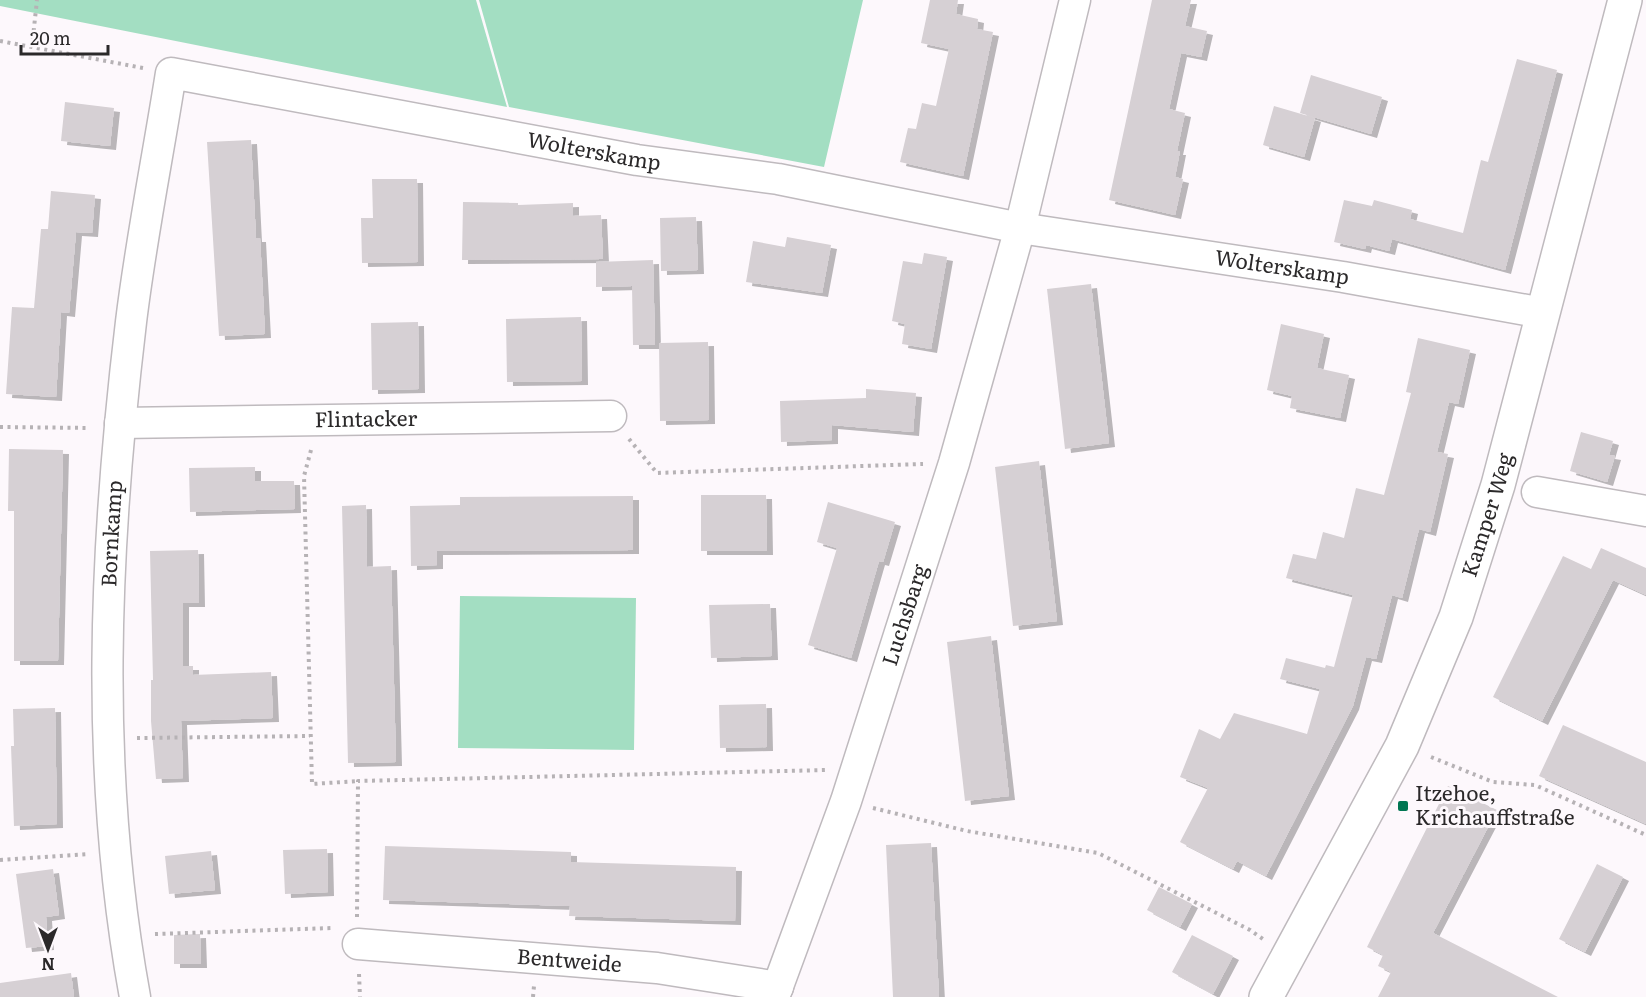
<svg xmlns="http://www.w3.org/2000/svg" width="1646" height="997" viewBox="0 0 1646 997" font-family="Literata,serif">
<style>
.green{fill:#a3dec2}
.building{fill:#d6d0d4;filter:url(#shadow)}
.lines{fill:none;stroke-linecap:round;stroke-linejoin:round}
.street-casing{stroke:#bfbabe;stroke-width:33}
.secondary-casing{stroke:#bfbabe;stroke-width:36}
.path{stroke:#b6b2b5;stroke-width:4;stroke-dasharray:3 4.5;stroke-linecap:butt}
.street{stroke:#fff;stroke-width:30}
.secondary{stroke:#fff;stroke-width:33}
.poi-dot{fill:#007652;stroke:#fdf8fc;stroke-width:2}
.labels{text-anchor:middle;stroke-width:6;stroke-linejoin:round;paint-order:stroke}
.street-label{font-size:21px;fill:#2b292a;stroke:#fdf8fc}
.poi-label{font-size:21px;fill:#2b292a;stroke:#fdf8fc;text-anchor:start}
</style>
<defs>
<filter id="shadow"><feDropShadow dx="6" dy="4" stdDeviation="0" flood-color="#0004"/></filter>
</defs>
<rect width="100%" height="100%" fill="#fdf8fc"/>
<path class="green" d="M 0,0 L 476,0 L 507,107 L 0,6 Z
M 479,0 L 863,0 L 824,167 L 509,107 Z
M 460,596 L 636,598 L 634,750 L 458,748 Z"/>
<path class="building" d="M 930,0 L 958,0 L 956,14 L 978,19 L 977,29 L 993,32 L 963,176 L 900,162 L 908,128 L 916,129 L 922,103 L 936,106 L 949,49 L 921,43 Z
M 1152,0 L 1191,0 L 1185,26 L 1207,31 L 1201,57 L 1181,53 L 1169,109 L 1185,113 L 1177,151 L 1180,151 L 1175,177 L 1183,179 L 1175,215 L 1109,200 Z
M 1517,59 L 1557,70 L 1505,270 L 1392,239 L 1389,251 L 1366,245 L 1365,249 L 1334,242 L 1344,200 L 1372,206 L 1374,200 L 1412,210 L 1410,219 L 1463,233 L 1481,160 L 1488,162 Z
M 1311,75 L 1382,97 L 1371,134 L 1300,113 Z
M 65,102 L 114,108 L 110,146 L 61,141 Z
M 1274,106 L 1315,118 L 1304,157 L 1263,145 Z
M 251,140 L 256,238 L 260,238 L 265,334 L 219,336 L 207,142 Z
M 372,179 L 417,179 L 418,262 L 362,263 L 361,218 L 373,218 Z
M 51,191 L 95,195 L 92,233 L 76,232 L 69,313 L 61,312 L 56,397 L 6,394 L 12,307 L 34,308 L 41,229 L 48,229 Z
M 463,202 L 518,203 L 518,205 L 573,203 L 573,216 L 601,215 L 603,259 L 462,260 Z
M 696,217 L 698,270 L 661,271 L 660,218 Z
M 787,237 L 831,245 L 822,293 L 746,282 L 753,241 L 785,247 Z
M 924,253 L 947,257 L 931,349 L 902,344 L 905,324 L 892,321 L 903,261 L 922,264 Z
M 653,260 L 655,345 L 633,345 L 632,286 L 596,287 L 596,262 Z
M 1091,284 L 1109,443 L 1065,449 L 1047,289 Z
M 581,317 L 582,381 L 507,382 L 506,319 Z
M 418,322 L 419,389 L 372,390 L 371,323 Z
M 1281,324 L 1324,334 L 1317,368 L 1349,375 L 1340,418 L 1290,408 L 1292,396 L 1267,390 Z
M 1418,338 L 1470,350 L 1458,404 L 1449,402 L 1437,452 L 1448,454 L 1430,532 L 1419,529 L 1402,598 L 1392,595 L 1376,659 L 1366,657 L 1353,706 L 1266,876 L 1237,861 L 1233,869 L 1180,842 L 1208,788 L 1180,777 L 1199,729 L 1220,739 L 1234,713 L 1307,734 L 1320,689 L 1280,679 L 1286,658 L 1325,668 L 1326,665 L 1334,667 L 1353,595 L 1286,578 L 1293,554 L 1316,559 L 1323,532 L 1344,538 L 1356,488 L 1384,495 L 1411,393 L 1406,392 Z
M 708,342 L 709,420 L 660,421 L 659,343 Z
M 866,389 L 916,393 L 913,432 L 832,425 L 832,440 L 781,442 L 780,401 L 866,398 Z
M 1581,432 L 1613,441 L 1609,455 L 1615,456 L 1607,482 L 1570,471 Z
M 9,449 L 63,450 L 58,661 L 14,661 L 14,511 L 8,511 Z
M 1039,461 L 1057,621 L 1013,626 L 995,467 Z
M 255,467 L 255,481 L 294,481 L 295,509 L 190,512 L 189,468 Z
M 701,495 L 766,495 L 767,551 L 701,551 Z
M 633,496 L 633,550 L 437,551 L 437,565 L 411,566 L 410,506 L 460,505 L 460,497 Z
M 828,502 L 895,522 L 883,562 L 879,561 L 851,658 L 808,645 L 837,548 L 817,542 Z
M 366,505 L 367,567 L 391,566 L 396,762 L 348,763 L 342,506 Z
M 1601,548 L 1646,568 L 1646,595 L 1613,580 L 1542,721 L 1493,697 L 1563,556 L 1591,569 Z
M 198,550 L 199,603 L 183,603 L 183,666 L 193,666 L 193,675 L 271,672 L 273,718 L 181,721 L 183,778 L 156,779 L 151,721 L 151,680 L 153,680 L 150,551 Z
M 770,604 L 772,656 L 711,658 L 709,605 Z
M 991,636 L 1009,796 L 965,801 L 947,642 Z
M 766,704 L 767,747 L 720,748 L 719,705 Z
M 55,708 L 57,824 L 14,826 L 11,746 L 14,746 L 13,709 Z
M 1563,725 L 1646,762 L 1646,824 L 1539,776 Z
M 1448,786 L 1497,810 L 1433,933 L 1558,997 L 1378,997 L 1391,972 L 1378,966 L 1383,955 L 1367,947 Z
M 931,843 L 939,997 L 893,997 L 886,845 Z
M 385,846 L 571,852 L 571,862 L 736,867 L 735,921 L 569,916 L 570,906 L 383,900 Z
M 327,849 L 328,892 L 285,894 L 283,850 Z
M 211,851 L 215,890 L 169,894 L 165,856 Z
M 1597,864 L 1623,877 L 1585,952 L 1559,939 Z
M 53,869 L 59,915 L 46,917 L 48,946 L 26,948 L 16,874 Z
M 1159,887 L 1192,904 L 1180,927 L 1147,910 Z
M 200,934 L 201,964 L 174,964 L 174,935 Z
M 1192,935 L 1233,956 L 1213,994 L 1172,972 Z
M 71,973 L 74,997 L 0,997 L 0,983 Z"/>
<g class="lines">
<defs>
<g id="street">
<path id="s1" d="M 120,423 L 611,416"/>
<path d="M 1537,492 L 1646,511"/>
<path id="s2" d="M 358,944 L 657,968 L 778,987"/>
<path id="s3" d="M 135,997 C 94,773 104,548 131,322 C 141,239 158,156 171,73 L 637,160 L 778,179 L 1020,228 L 1343,277 L 1543,313"/>
<path id="s4" d="M 774,997 L 846,801 L 954,463 L 1020,228 L 1075,0"/>
</g>
<g id="secondary">
<path id="s5" d="M 1266,997 L 1402,746 L 1456,617 L 1498,485 L 1625,0"/>
</g>
</defs>
<use href="#street" class="street-casing"/>
<use href="#secondary" class="secondary-casing"/>
<path class="path" d="M 0,41 L 143,68
M 32,46 L 37,0
M 0,427 L 90,428
M 629,439 L 657,473 L 923,464
M 311,450 L 304,476 L 312,784 L 358,781
M 137,738 L 310,736
M 1431,757 L 1493,782 L 1535,785 L 1646,835
M 873,808 L 967,831 L 1098,853 L 1250,930 L 1263,939
M 0,860 L 88,854
M 357,917 L 358,781 L 826,770
M 155,934 L 333,928
M 359,974 L 360,997
M 533,997 L 534,986"/>
<use href="#street" class="street"/>
<use href="#secondary" class="secondary"/>
</g>
<rect class="poi-dot" x="1397" y="800" width="12" height="12" rx="3"/>
<g class="labels">
<g class="street-label">
<text dy="7" stroke="none"><textPath href="#s3" startOffset="1360">Wolterskamp</textPath></text>
<text dy="7" stroke="none"><textPath href="#s3" startOffset="2058">Wolterskamp</textPath></text>
<text dy="7" stroke="none"><textPath href="#s1" startOffset="246">Flintacker</textPath></text>
<text dy="7" stroke="none"><textPath href="#s5" startOffset="532">Kamper Weg</textPath></text>
<text dy="7" stroke="none"><textPath href="#s3" startOffset="465">Bornkamp</textPath></text>
<text dy="7" stroke="none"><textPath href="#s4" startOffset="404">Luchsbarg</textPath></text>
<text dy="7" stroke="none"><textPath href="#s2" startOffset="212">Bentweide</textPath></text>
</g>
<g class="poi-label">
<text x="1415" y="801">Itzehoe,<tspan x="1415" dy="24">Krichauffstraße</tspan></text>
</g>
</g>
<g transform="translate(48 949) rotate(180)" stroke="#fdf8fc" stroke-width="4.5" paint-order="stroke">
<path d="M0-4.5L10 22L0 15L-10 22Z" fill="#2b292a"/>
<text y="-9" font-size="16" font-weight="bold" text-anchor="middle" fill="#2b292a">N</text>
</g>
<path d="M21 45v9h87v-9" fill="none" stroke="#2b292a" stroke-width="3"/>
<text x="30" y="45" font-size="18" fill="#2b292a" stroke="#fdf8fc" stroke-width="4.5" paint-order="stroke">20 m</text>
</svg>
